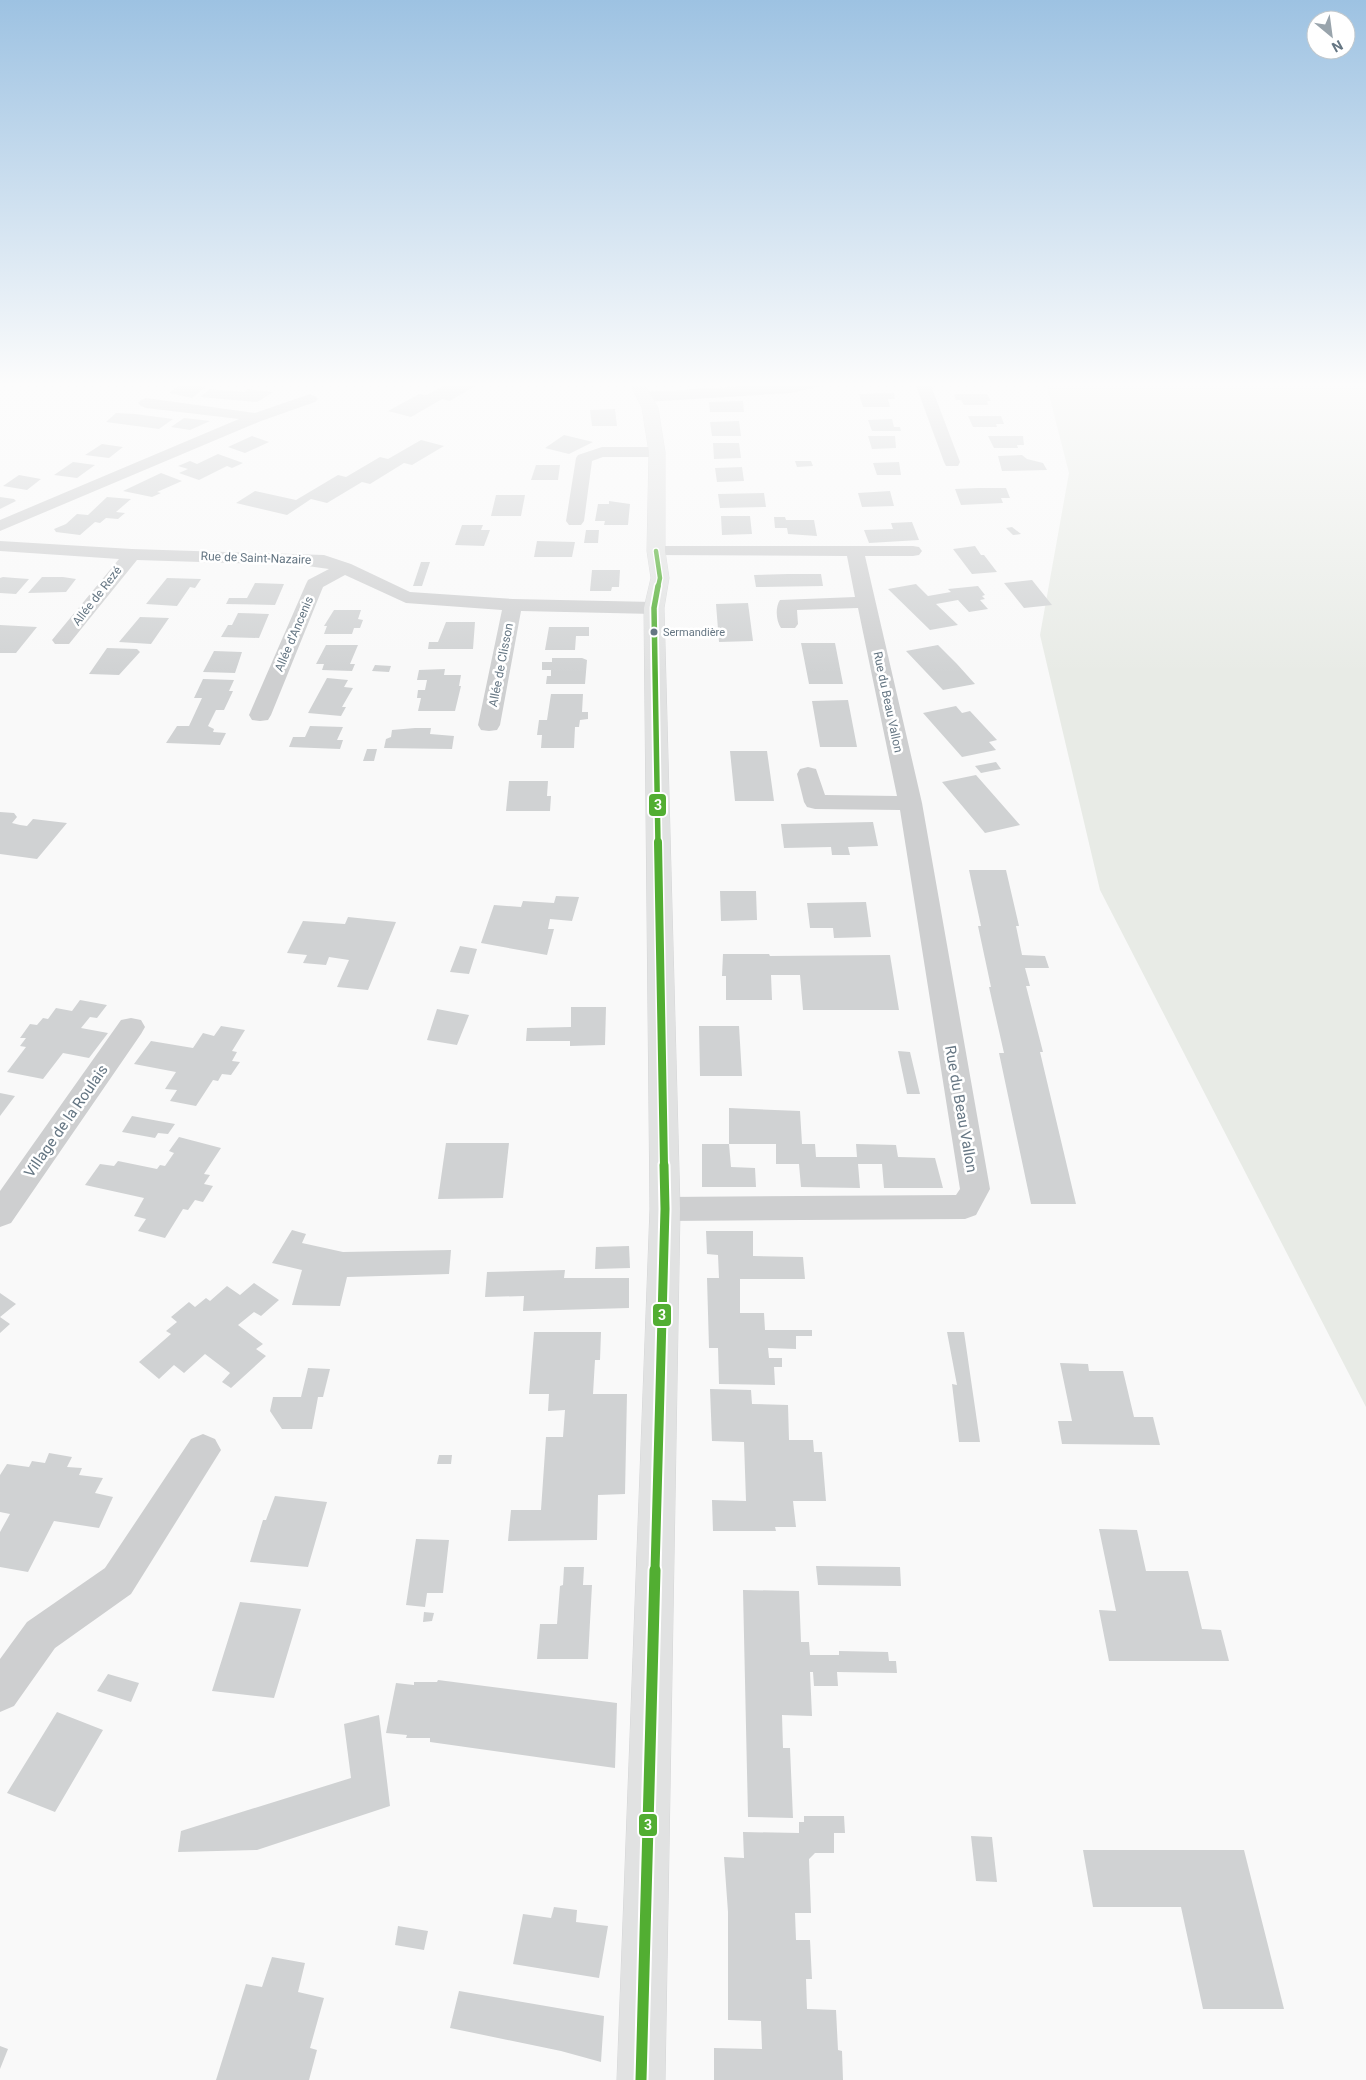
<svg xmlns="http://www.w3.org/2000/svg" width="1366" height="2080" viewBox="0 0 1366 2080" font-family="Roboto,sans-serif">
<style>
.green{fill:#e8ebe6}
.building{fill:#d0d2d3}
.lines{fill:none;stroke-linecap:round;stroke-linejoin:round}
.secondary-casing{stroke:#d5d6d7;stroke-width:1}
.street{fill:#cecfd0;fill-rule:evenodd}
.secondary{fill:#e1e2e2;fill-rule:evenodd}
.bus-1-far4-casing{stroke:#fff;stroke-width:7}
.bus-1-far3-casing{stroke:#fff;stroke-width:9}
.bus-1-far2-casing{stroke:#fff;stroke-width:11}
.bus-1-far1-casing{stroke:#fff;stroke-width:13}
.bus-1-casing{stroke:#fff;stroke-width:15}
.bus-1-far4{stroke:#52ae32;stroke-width:4.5}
.bus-1-far3{stroke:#52ae32;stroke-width:5.5}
.bus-1-far2{stroke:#52ae32;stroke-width:8}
.bus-1-far1{stroke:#52ae32;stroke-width:9}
.bus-1{stroke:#52ae32;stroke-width:11}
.bus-dot{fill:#657683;stroke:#fff;stroke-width:2}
.labels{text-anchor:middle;stroke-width:5;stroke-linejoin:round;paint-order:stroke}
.far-bus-label{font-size:11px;fill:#657683;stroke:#fff;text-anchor:start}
.far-street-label{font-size:12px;fill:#657683;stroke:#fff}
.street-label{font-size:15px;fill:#657683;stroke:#fff}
.line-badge{stroke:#fff;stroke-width:2}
.badge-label{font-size:14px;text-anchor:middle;font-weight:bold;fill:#fff}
</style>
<rect width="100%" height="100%" fill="#f9f9f9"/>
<path class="green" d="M 1046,383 L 1366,383 L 1366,1407 L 1100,890 L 1040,635 L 1069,473 Z"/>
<path class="building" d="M 448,383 L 490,383 L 485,386 L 478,384 L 450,401 L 442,399 L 411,417 L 388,411 L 419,394 L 427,395 Z
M 181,384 L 206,387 L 192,398 L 169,393 Z
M 210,389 L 245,392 L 248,389 L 273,392 L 257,402 L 200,397 Z
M 894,393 L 895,399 L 888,399 L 890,407 L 863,407 L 859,394 Z
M 957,394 L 987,394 L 991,401 L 987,401 L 988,405 L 964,405 L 961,400 L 956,400 L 954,395 Z
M 743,401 L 744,412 L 710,412 L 709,402 Z
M 615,409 L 617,426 L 592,426 L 590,410 Z
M 116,413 L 135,414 L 173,419 L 159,429 L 106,422 Z
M 968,416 L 1001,416 L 1004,424 L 996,424 L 997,427 L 973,427 Z
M 184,418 L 202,420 L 210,421 L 190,430 L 171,427 Z
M 892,419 L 894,427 L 900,427 L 901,431 L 872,431 L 868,420 Z
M 739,421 L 741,436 L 712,436 L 710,422 Z
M 564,435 L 593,442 L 569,454 L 545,448 Z
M 252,436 L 269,442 L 245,453 L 228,447 Z
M 868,436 L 895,436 L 896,448 L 872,449 Z
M 988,436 L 1023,436 L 1024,445 L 1017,445 L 1018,448 L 994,448 Z
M 421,440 L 444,446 L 412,465 L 404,463 L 370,484 L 362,482 L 327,503 L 311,499 L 287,515 L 236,503 L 255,491 L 296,500 L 338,475 L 346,477 L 380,457 L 388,459 Z
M 713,443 L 739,443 L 741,458 L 714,459 Z
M 102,444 L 123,447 L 109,458 L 85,455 Z
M 218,454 L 243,463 L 232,468 L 227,466 L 199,480 L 179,473 L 188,469 L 178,466 L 190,461 L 197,464 Z
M 1022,455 L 1027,459 L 1043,463 L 1047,470 L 1002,471 L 998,456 Z
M 795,461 L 811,461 L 813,466 L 797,467 Z
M 73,462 L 95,465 L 77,478 L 54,475 Z
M 899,462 L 901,475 L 877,475 L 873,463 Z
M 536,465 L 560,465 L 558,480 L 531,480 Z
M 742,467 L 744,481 L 717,482 L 715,468 Z
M 161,473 L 182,481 L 157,492 L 161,493 L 152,497 L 123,491 Z
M 19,475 L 41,479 L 27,490 L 3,486 Z
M 979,488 L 1006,488 L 1010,498 L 1001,498 L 1003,503 L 961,505 L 955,489 Z
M 890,491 L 894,506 L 862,507 L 858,493 Z
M 764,493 L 766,507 L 720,508 L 718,494 Z
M 496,495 L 525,495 L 521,516 L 491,516 Z
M 0,497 L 14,499 L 16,501 L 0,509 Z
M 107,497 L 131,499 L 116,512 L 125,513 L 118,519 L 106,518 L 100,523 L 95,522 L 80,535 L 56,532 L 54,529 L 66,524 L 77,514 L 88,515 Z
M 609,501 L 630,504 L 628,525 L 604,525 L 605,521 L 595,521 L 598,504 L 609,504 Z
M 721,516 L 750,516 L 752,534 L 722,535 Z
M 774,517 L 785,517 L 786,520 L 814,520 L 817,536 L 788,534 L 787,528 L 775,528 Z
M 912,522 L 919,540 L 869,543 L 864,530 L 893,529 L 891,523 Z
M 462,525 L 483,525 L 481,530 L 490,530 L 484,546 L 455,545 Z
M 1012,527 L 1021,534 L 1013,535 L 1006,528 Z
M 586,530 L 599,530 L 598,543 L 584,543 Z
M 537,541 L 575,542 L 572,557 L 534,557 Z
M 975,546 L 981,555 L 984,555 L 997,572 L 972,574 L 953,549 Z
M 421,562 L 430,562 L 422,586 L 413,586 Z
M 592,570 L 620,570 L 619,587 L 612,587 L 611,591 L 590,591 Z
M 788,574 L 821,574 L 823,586 L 756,587 L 754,575 Z
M 3,577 L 15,578 L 29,579 L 16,594 L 0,593 L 0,578 Z
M 42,577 L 63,577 L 76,579 L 66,592 L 28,593 Z
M 167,578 L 201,579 L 195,588 L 190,587 L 177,606 L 146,604 Z
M 1032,580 L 1052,605 L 1024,608 L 1004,583 Z
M 255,583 L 284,584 L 275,605 L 226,604 L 229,598 L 247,598 Z
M 916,584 L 928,596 L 951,592 L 948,589 L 978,586 L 985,595 L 982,596 L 985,599 L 980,600 L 988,609 L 969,612 L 958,600 L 936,604 L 958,625 L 930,630 L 888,589 Z
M 748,603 L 753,641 L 719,642 L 716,604 Z
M 334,610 L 361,610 L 358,619 L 363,620 L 360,628 L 354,628 L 352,634 L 324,634 L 327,626 L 324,626 Z
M 238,613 L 269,614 L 259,638 L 221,637 L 228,625 L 232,625 Z
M 140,617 L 169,618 L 151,644 L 119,642 Z
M 446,622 L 475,622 L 473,649 L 428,649 L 429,642 L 438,642 Z
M 0,625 L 37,627 L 16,653 L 0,653 Z
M 549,627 L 589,627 L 589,636 L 576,636 L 575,650 L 545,650 Z
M 801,643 L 835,643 L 843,684 L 809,684 Z
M 326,645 L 358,645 L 350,664 L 355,664 L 352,671 L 322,670 L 324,664 L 316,664 Z
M 938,645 L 957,664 L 975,684 L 943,690 L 906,651 Z
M 107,648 L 137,649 L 140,652 L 119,675 L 89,674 Z
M 214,651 L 242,652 L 235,673 L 203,672 Z
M 552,658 L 582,658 L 587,660 L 585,684 L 546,684 L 547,676 L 551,676 L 551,670 L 542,670 L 542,662 L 552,662 Z
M 375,665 L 391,666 L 389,672 L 372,671 Z
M 445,669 L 444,675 L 461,675 L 459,686 L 461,686 L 455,711 L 418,711 L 421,698 L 417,698 L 418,690 L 425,690 L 427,680 L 417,680 L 419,670 Z
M 327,678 L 348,680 L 344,687 L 353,688 L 342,707 L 346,707 L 341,716 L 308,713 Z
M 203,679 L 234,680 L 229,691 L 233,691 L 224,710 L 216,710 L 208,726 L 214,729 L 213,732 L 226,733 L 220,745 L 166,743 L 177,726 L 189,726 L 202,698 L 194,698 Z
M 551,694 L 583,694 L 582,712 L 588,712 L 588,719 L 580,720 L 579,727 L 575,727 L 574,748 L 541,748 L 542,735 L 537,735 L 539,720 L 547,720 Z
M 848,700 L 857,747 L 820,747 L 812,701 Z
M 956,706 L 962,713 L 970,711 L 997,740 L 989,742 L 996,750 L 962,757 L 923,713 Z
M 310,726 L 343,727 L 337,740 L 343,740 L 340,749 L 289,747 L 293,737 L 305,737 Z
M 415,728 L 431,728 L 430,734 L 454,736 L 452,749 L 384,748 L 386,739 L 391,737 L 392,730 Z
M 367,749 L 377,749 L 374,761 L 363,761 Z
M 730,751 L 767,751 L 774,801 L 735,801 Z
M 996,762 L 1001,769 L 981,773 L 975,766 Z
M 976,775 L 1020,825 L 985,833 L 942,782 Z
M 509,781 L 548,781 L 547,796 L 551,796 L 550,811 L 506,811 Z
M 0,812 L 14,813 L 17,817 L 12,823 L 20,825 L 27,826 L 33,819 L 67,823 L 37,859 L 0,854 Z
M 873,822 L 878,846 L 848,847 L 850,855 L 832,855 L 831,847 L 784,848 L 781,824 Z
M 969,870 L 1006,870 L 1019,926 L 1016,926 L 1022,955 L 1045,956 L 1049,968 L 1025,968 L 1030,986 L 1026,986 L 1043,1052 L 1040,1052 L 1076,1204 L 1031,1204 L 999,1053 L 1004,1053 L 989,987 L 991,987 L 978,926 L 981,926 Z
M 720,891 L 756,891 L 757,920 L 721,921 Z
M 556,896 L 579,897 L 572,921 L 550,919 L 548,929 L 554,929 L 547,955 L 481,943 L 494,905 L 521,907 L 523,901 L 554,903 Z
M 866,902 L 871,937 L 834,938 L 833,928 L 810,928 L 807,903 Z
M 348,917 L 396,922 L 368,990 L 337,987 L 349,960 L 329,957 L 326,965 L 303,963 L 307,955 L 287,953 L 303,921 L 345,924 Z
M 460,946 L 477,949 L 469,974 L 450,972 Z
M 723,954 L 769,954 L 770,956 L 890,955 L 899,1010 L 803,1010 L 800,975 L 771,975 L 772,1000 L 726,1000 L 726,976 L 722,976 Z
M 80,1000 L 107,1005 L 97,1018 L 90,1017 L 81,1028 L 108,1033 L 89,1058 L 63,1053 L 43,1079 L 7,1072 L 26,1047 L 20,1046 L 26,1038 L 20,1038 L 30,1024 L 37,1025 L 43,1018 L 48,1019 L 56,1008 L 72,1011 Z
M 571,1007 L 606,1007 L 605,1045 L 570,1046 L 570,1041 L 526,1041 L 527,1028 L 571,1027 Z
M 437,1009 L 469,1015 L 457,1045 L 427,1040 Z
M 221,1026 L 245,1030 L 232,1051 L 237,1052 L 232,1061 L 240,1062 L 231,1075 L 222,1074 L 218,1081 L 213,1080 L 196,1106 L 170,1101 L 177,1090 L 165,1089 L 176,1072 L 134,1064 L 151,1041 L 193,1048 L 203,1033 L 214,1036 Z
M 699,1026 L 739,1026 L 742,1076 L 700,1076 Z
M 898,1051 L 910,1052 L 920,1094 L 907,1094 Z
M 0,1093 L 15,1096 L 0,1116 Z
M 729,1108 L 800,1111 L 802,1144 L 815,1144 L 816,1157 L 857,1157 L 856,1144 L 896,1145 L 898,1157 L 935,1158 L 943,1188 L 884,1188 L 882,1164 L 858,1164 L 860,1188 L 801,1187 L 799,1164 L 776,1164 L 776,1144 L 729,1144 Z
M 132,1116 L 175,1124 L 168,1134 L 158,1133 L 155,1138 L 122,1132 Z
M 179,1137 L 221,1148 L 204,1174 L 210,1175 L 204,1184 L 213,1186 L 203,1202 L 195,1200 L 188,1210 L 183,1209 L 165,1238 L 138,1231 L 146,1219 L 134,1216 L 144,1198 L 85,1185 L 100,1164 L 114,1166 L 118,1161 L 157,1169 L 160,1165 L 165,1166 L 174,1153 L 169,1151 Z
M 446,1143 L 509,1143 L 503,1198 L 438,1199 Z
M 702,1144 L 729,1144 L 731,1167 L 755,1168 L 756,1187 L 702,1187 Z
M 292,1230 L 306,1234 L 302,1243 L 343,1252 L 451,1250 L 449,1274 L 347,1277 L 340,1306 L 292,1305 L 302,1270 L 272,1263 Z
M 706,1231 L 753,1231 L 753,1256 L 803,1257 L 805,1279 L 740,1279 L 740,1313 L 764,1313 L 765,1330 L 812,1330 L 812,1336 L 796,1336 L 796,1349 L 768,1348 L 769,1358 L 782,1358 L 782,1367 L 774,1367 L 775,1385 L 719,1384 L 718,1348 L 709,1348 L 707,1278 L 719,1278 L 718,1255 L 707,1254 Z
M 629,1246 L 630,1268 L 595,1269 L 596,1247 Z
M 565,1270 L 564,1278 L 629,1278 L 629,1308 L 523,1311 L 524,1296 L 485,1297 L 487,1272 Z
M 254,1283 L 279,1300 L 261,1316 L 254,1312 L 238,1325 L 263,1344 L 256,1349 L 266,1356 L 231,1388 L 222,1382 L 230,1373 L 205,1354 L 184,1373 L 174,1365 L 159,1379 L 139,1362 L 171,1334 L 166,1331 L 177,1322 L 171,1317 L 189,1302 L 195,1307 L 206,1298 L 210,1301 L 227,1286 L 240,1295 Z
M 0,1293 L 16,1304 L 0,1317 L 10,1324 L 0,1333 Z
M 534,1332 L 601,1332 L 600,1360 L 595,1360 L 593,1394 L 627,1394 L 625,1494 L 598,1495 L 597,1540 L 508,1541 L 511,1510 L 541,1510 L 546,1437 L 563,1437 L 565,1410 L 548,1411 L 549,1394 L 529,1394 Z
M 947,1332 L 964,1332 L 980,1442 L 959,1442 L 952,1384 L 957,1385 Z
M 1060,1363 L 1088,1364 L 1089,1371 L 1123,1371 L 1134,1417 L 1153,1417 L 1160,1445 L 1062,1444 L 1058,1421 L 1072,1421 Z
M 308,1368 L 330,1369 L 323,1397 L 318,1397 L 312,1429 L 282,1429 L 270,1411 L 273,1397 L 301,1397 Z
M 710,1389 L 751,1390 L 752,1404 L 788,1405 L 789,1440 L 813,1440 L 814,1452 L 822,1452 L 826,1501 L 793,1501 L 796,1527 L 775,1527 L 776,1531 L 713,1531 L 712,1500 L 746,1501 L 744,1442 L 712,1441 Z
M 49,1453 L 72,1457 L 67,1467 L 82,1468 L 79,1475 L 103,1478 L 95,1493 L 113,1497 L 99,1528 L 54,1521 L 28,1572 L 0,1567 L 0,1532 L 10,1514 L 0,1512 L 0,1475 L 7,1464 L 29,1467 L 32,1461 L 45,1463 Z
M 439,1455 L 452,1455 L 451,1464 L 437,1464 Z
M 275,1496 L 327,1502 L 308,1567 L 250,1562 L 263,1520 L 266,1520 Z
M 1099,1529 L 1137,1530 L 1146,1571 L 1188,1571 L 1202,1629 L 1221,1630 L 1229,1661 L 1109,1661 L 1099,1610 L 1116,1611 Z
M 416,1539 L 449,1540 L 443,1593 L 427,1593 L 425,1607 L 406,1605 Z
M 816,1566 L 900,1567 L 901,1586 L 818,1585 Z
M 564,1567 L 584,1567 L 583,1585 L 592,1585 L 588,1659 L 537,1659 L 540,1624 L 557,1624 L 560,1586 L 563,1585 Z
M 743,1590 L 799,1591 L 801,1642 L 809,1642 L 810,1655 L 839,1655 L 839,1651 L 888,1652 L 889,1661 L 896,1661 L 897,1673 L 837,1672 L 838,1686 L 814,1686 L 813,1672 L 810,1672 L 812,1716 L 782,1715 L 783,1748 L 790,1748 L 793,1818 L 748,1817 Z
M 240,1602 L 301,1609 L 274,1698 L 212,1691 Z
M 424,1612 L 434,1613 L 432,1621 L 423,1622 Z
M 108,1674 L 139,1683 L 131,1702 L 97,1691 Z
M 438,1680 L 617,1703 L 615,1768 L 430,1742 L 430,1738 L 406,1738 L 407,1735 L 386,1733 L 396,1683 L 414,1685 L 414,1682 L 437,1682 Z
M 57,1712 L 103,1730 L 55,1812 L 7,1793 Z
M 379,1715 L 390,1806 L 257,1850 L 178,1852 L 181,1831 L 351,1778 L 344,1724 Z
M 804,1816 L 844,1816 L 845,1833 L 834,1833 L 834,1853 L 815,1853 L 809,1859 L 811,1913 L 795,1913 L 796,1940 L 810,1940 L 812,1979 L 806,1979 L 807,2009 L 836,2010 L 838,2050 L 842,2051 L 843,2080 L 714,2080 L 714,2048 L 762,2049 L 761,2021 L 728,2020 L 728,1912 L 724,1857 L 744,1858 L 743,1832 L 799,1833 L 799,1822 L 804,1822 Z
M 971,1836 L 992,1837 L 997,1882 L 976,1881 Z
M 1083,1850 L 1244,1850 L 1284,2009 L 1203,2009 L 1181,1907 L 1093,1907 Z
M 554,1907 L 577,1910 L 576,1922 L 608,1926 L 599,1978 L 513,1964 L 523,1914 L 551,1918 Z
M 398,1926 L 428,1931 L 424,1950 L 395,1945 Z
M 272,1957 L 305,1963 L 298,1992 L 324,1998 L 310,2048 L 317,2050 L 309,2080 L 216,2080 L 246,1984 L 262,1987 Z
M 459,1991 L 604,2016 L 601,2062 L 561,2051 L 450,2028 Z
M 0,2046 L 8,2049 L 0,2069 Z"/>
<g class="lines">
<defs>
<path id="secondary" d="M 630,383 L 644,383 L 658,408 L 665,452 L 665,551 L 669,578 L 664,608 L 680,1209 L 665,2080 L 617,2080 L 650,1209 L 644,608 L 651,578 L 647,551 L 649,452 L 642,408 Z"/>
</defs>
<use href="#secondary" class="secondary-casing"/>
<path class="street" d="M 795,383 L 825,383 L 822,386 L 791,393 L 645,402 L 637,397 L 645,392 Z
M 915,383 L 930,383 L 960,462 L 958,466 L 946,466 L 944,462 Z
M 310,394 L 315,396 L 318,399 L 315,402 L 261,421 L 0,531 L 0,520 L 239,419 L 146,408 L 141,406 L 138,403 L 141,400 L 146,398 L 255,413 Z
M 602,447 L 657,447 L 665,452 L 657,457 L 603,457 L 592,461 L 584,521 L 581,525 L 569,525 L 566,521 L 576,458 L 578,455 Z
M 0,541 L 132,549 L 324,555 L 351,564 L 410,592 L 513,599 L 654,602 L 661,604 L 664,608 L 661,612 L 654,614 L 521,611 L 500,725 L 497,730 L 489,731 L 481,730 L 478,725 L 502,610 L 406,603 L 345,575 L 323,587 L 271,715 L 268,720 L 260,721 L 252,720 L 249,715 L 306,584 L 308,580 L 329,569 L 300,565 L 137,560 L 69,644 L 55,644 L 52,640 L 119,559 L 0,551 Z
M 656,546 L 913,546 L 919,547 L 922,551 L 919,555 L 913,556 L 865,556 L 922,803 L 990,1189 L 976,1215 L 965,1219 L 665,1221 L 654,1217 L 650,1209 L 654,1201 L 665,1197 L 956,1195 L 960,1189 L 900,810 L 815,809 L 807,807 L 804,802 L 797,774 L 800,769 L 808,767 L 816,769 L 825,795 L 897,796 L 858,608 L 797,610 L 798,624 L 795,628 L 781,628 C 776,621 775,607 780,600 L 855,597 L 847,556 L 650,555 L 647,551 L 650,547 Z
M 131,1018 L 141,1020 L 145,1027 L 141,1034 L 11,1223 L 0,1227 L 0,1191 L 121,1020 Z
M 203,1434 L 215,1439 L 221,1450 L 131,1594 L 55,1648 L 14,1706 L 0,1712 L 0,1659 L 27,1622 L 105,1568 L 191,1439 Z"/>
<use href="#secondary" class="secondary"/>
<defs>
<path id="bus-1-far4" d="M 656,551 L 660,578 L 658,587"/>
<path id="bus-1-far3" d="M 658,844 L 654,608 L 658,586"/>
<path id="bus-1-far2" d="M 658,842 L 664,1166"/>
<path id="bus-1-far1" d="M 655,1571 L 665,1209 L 664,1165"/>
<path id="bus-1" d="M 641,2080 L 655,1570"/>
</defs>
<use href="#bus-1-far4" class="bus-1-far4-casing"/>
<use href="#bus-1-far3" class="bus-1-far3-casing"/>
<use href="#bus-1-far2" class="bus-1-far2-casing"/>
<use href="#bus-1-far1" class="bus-1-far1-casing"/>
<use href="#bus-1" class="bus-1-casing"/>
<use href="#bus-1-far4" class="bus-1-far4"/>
<use href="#bus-1-far3" class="bus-1-far3"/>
<use href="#bus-1-far2" class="bus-1-far2"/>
<use href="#bus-1-far1" class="bus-1-far1"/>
<use href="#bus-1" class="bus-1"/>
</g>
<linearGradient id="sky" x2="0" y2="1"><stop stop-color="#9dc2e2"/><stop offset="0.57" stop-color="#fcfcfc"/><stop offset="1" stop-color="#fcfcfc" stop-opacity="0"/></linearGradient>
<rect width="1366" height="674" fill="url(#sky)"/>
<circle class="bus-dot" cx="654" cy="632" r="4.5"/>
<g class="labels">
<g class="far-bus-label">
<text x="663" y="636">Sermandière</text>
</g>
<g class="far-street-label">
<text transform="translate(256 558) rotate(2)" y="4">Rue de Saint-Nazaire</text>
<text transform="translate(97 596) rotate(-52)" y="4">Allée de Rezé</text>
<text transform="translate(294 634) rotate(-67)" y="4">Allée d'Ancenis</text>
<text transform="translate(501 665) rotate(-79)" y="4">Allée de Clisson</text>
<text transform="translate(888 702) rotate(78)" y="4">Rue du Beau Vallon</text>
</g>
<g class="street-label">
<text transform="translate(961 1109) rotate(80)" y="5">Rue du Beau Vallon</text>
<text transform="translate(66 1121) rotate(-55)" y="5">Village de la Roulais</text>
</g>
</g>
<g class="line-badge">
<rect x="648" y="793" width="19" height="24" rx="5" fill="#52ae32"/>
<rect x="652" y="1303" width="20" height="24" rx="5" fill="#52ae32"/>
<rect x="638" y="1813" width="20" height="24" rx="5" fill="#52ae32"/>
</g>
<g class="badge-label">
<text x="658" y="810">3</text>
<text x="662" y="1320">3</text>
<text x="648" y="1830">3</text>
</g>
<g transform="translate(1331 35) rotate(151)"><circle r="24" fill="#ffffff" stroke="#c1c8cd"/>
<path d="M0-4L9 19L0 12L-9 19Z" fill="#99a4ac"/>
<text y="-8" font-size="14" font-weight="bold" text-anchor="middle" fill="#657683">N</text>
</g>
</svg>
